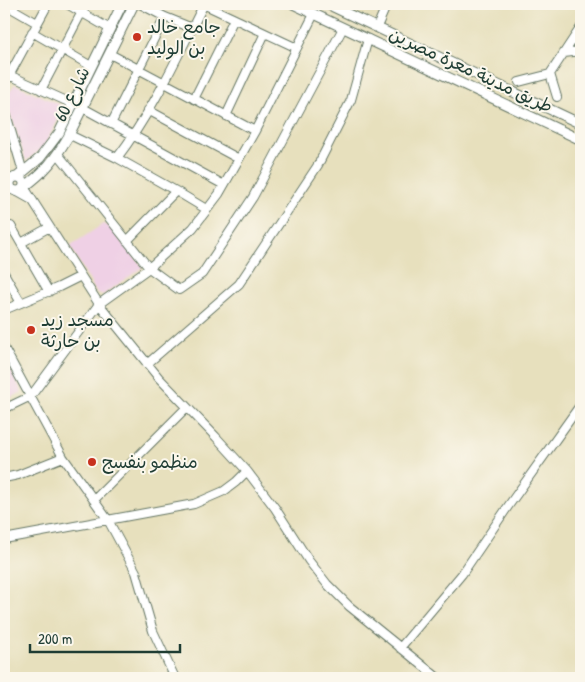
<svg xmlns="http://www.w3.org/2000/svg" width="585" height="682" viewBox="0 0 585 682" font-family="'Patrick Hand','Playpen Sans Arabic',sans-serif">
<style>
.built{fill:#efd0e5}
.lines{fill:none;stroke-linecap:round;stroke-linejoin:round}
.minor-casing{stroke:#657664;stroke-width:10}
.major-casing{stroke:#657664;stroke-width:11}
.minor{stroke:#fff;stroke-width:8}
.major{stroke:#fff;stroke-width:9}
.poi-dot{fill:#c8321e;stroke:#fbf7ec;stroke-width:2}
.labels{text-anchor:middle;stroke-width:4;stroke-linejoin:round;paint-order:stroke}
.poi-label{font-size:18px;fill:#1f3d34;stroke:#fbf7ec;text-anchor:start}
.street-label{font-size:18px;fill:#1f3d34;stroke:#fbf7ec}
</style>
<rect width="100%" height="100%" fill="#fbf7ec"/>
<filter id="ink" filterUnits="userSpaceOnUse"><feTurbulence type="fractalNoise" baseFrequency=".02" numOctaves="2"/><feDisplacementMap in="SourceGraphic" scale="10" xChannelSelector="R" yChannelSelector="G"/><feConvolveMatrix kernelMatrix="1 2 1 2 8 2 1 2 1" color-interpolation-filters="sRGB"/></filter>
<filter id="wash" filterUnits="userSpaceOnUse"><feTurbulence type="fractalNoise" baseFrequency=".0096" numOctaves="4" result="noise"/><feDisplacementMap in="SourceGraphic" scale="20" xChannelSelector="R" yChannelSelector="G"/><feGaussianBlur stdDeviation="1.12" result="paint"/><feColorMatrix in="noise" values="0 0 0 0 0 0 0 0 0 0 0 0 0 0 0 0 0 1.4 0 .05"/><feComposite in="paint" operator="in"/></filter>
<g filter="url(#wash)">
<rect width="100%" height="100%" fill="#e7e0bd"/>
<path class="built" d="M 15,84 L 65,107 L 43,148 L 26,161 L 5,98 Z
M 103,224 L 109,226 L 143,267 L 103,295 L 96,292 L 70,246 Z
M 4,356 L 22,392 L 4,401 Z"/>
</g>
<g filter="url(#ink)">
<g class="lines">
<defs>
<path id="minor" d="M 4,4 L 37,23
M 67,4 L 110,29
M 140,4 L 165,17 L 192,28
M 203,4 L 297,48
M 377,27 L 387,4
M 32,32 L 91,66
M 564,53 L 581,51
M 110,54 L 255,131
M 550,74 L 557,97
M 9,75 L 73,104
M 519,82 L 550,74 L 581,27
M 4,85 L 48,4
M 41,90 L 86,4
M 194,99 L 234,19
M 4,107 L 23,172
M 83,108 L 224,185
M 148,110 L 239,159
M 226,116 L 265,33
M 111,124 L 165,17
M 70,135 L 117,158 L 176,191 L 127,241
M 58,154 L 149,268 L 179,290 L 202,274 L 253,197 L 343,28
M 117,158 C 153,111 177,57 204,4
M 24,187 L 99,304 L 159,378 L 216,437 L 247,471 L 275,508 L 309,561 L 327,584 L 349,606 L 438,678
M 14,190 L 30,199
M 176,191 L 206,209
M 4,226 L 11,226 L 49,292
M 21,243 L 48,228
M 4,273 L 21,303
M 4,310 L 59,287 L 79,277
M 4,348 L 63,457 L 108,520 L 136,572 L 153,631 L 175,678
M 147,364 L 239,284 L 318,165 L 351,100 L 368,39
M 4,409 L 31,396 L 99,304 L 149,268 L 193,228 L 219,194 L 255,131 L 314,14
M 4,478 L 18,475 L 63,457
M 94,500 L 187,407
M 4,539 L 194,504 L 224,491 L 236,482 L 247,471
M 400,648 L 462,574 L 509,505 L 581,404"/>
<path id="major" d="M 293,4 L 581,140
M 327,4 L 581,124
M 17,177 L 40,158 L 59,133 L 122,4
M10 184a7 7 0 1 1 14 0a7 7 0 1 1-14 0Z
M 24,187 C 45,172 55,159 68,137 L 134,4"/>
</defs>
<use href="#minor" class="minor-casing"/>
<use href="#major" class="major-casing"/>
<use href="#minor" class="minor"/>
<use href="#major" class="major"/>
</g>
</g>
<g class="poi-dot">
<circle cx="137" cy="37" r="5"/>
<circle cx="31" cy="330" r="5"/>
<circle cx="92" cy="462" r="5"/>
</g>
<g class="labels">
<g class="poi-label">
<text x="147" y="33">جامع خالد<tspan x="147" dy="21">بن الوليد</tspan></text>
<text x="41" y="326">مسجد زيد<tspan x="41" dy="21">بن حارثة</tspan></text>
<text x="102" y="468">منظمو بنفسج</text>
</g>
<g class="street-label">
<text transform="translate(471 70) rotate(25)" y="6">طريق مدينة معرة مصرين</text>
<text transform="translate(72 94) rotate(-64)" y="6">شارع 60</text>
</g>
</g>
<rect width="585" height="682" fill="none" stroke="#fbf7ec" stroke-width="20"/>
<path d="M30 644v8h150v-8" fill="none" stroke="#1f3d34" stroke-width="2.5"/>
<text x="38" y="644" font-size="15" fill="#1f3d34" stroke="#fbf7ec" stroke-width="4" paint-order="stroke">200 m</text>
</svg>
